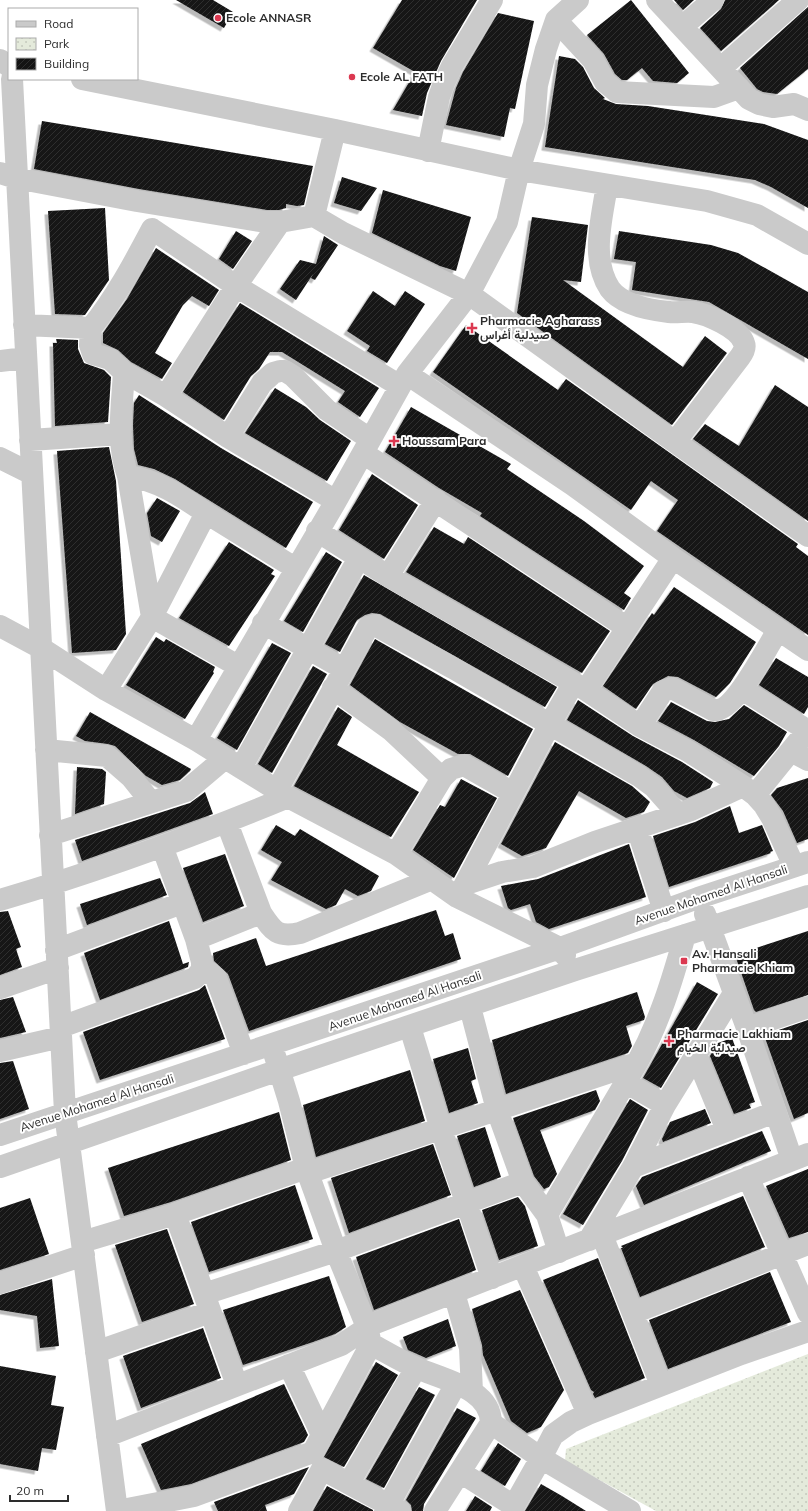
<svg xmlns="http://www.w3.org/2000/svg" width="808" height="1511" viewBox="0 0 808 1511" font-family="Mulish,Vazirmatn,sans-serif">
<style>
.park{fill:url(#park-dots)}
.building{fill:url(#building-hatch);filter:url(#shadow)}
.lines{fill:none;stroke-linecap:round;stroke-linejoin:round}
.minor{stroke:#cacaca;stroke-width:22}
.poi-dot{fill:#db3850;stroke:#fff;stroke-width:1.5}
.labels{text-anchor:middle;stroke-width:4;stroke-linejoin:round;paint-order:stroke}
.poi-label{font-size:12px;font-weight:bold;fill:#2d2d2d;stroke:#fff;text-anchor:start}
.street-label{font-size:12px;fill:#2d2d2d;stroke:#fff}
</style>
<defs>
<pattern id="park-dots" width="8" height="8" patternUnits="userSpaceOnUse"><rect width="8" height="8" fill="#e4eadb"/><path d="M2 2h.1M6 6h.1" fill="none" stroke="#c4c9bc" stroke-width="1.8" stroke-linecap="round"/></pattern>
<pattern id="building-hatch" width="6" height="6" patternUnits="userSpaceOnUse"><rect width="6" height="6" fill="#141414"/><path d="M-1 1l2-2M0 6l6-6M5 7l2-2" fill="none" stroke="#2e2e2e"/></pattern>
<filter id="shadow"><feDropShadow dx="-3.5" dy="3.5" stdDeviation="0" flood-color="#0004"/></filter>
</defs>
<rect width="100%" height="100%" fill="#fff"/>
<path class="park" d="M 808,1354 L 808,1511 L 656,1511 L 565,1461 L 566,1449 Z"/>
<path class="building" d="M 176,0 L 213,0 L 233,12 L 224,28 Z
M 402,0 L 477,0 L 441,61 L 427,93 L 422,116 L 393,110 L 415,72 L 373,48 Z
M 631,0 L 689,73 L 677,83 L 653,81 L 642,68 L 627,80 L 622,80 L 615,74 L 604,54 L 587,35 Z
M 674,0 L 694,0 L 683,10 Z
M 725,0 L 779,0 L 721,51 L 700,28 L 721,9 Z
M 808,7 L 808,69 L 777,94 L 763,92 L 757,89 L 740,68 Z
M 498,13 L 534,21 L 515,109 L 510,108 L 504,137 L 446,125 L 456,88 L 463,72 Z
M 559,56 L 575,59 L 583,67 L 594,88 L 605,98 L 603,99 L 616,104 L 648,106 L 764,124 L 808,140 L 808,208 L 771,187 L 755,180 L 545,147 Z
M 42,121 L 158,140 L 313,166 L 304,205 L 297,206 L 286,204 L 286,208 L 279,210 L 267,210 L 139,189 L 34,169 Z
M 342,177 L 377,188 L 361,211 L 334,203 Z
M 383,190 L 471,217 L 456,271 L 440,266 L 372,233 Z
M 105,208 L 109,280 L 85,315 L 55,314 L 48,211 Z
M 532,217 L 588,225 L 581,282 L 563,280 L 683,367 L 705,336 L 727,353 L 672,425 L 517,313 Z
M 236,231 L 252,241 L 233,269 L 219,259 Z
M 619,231 L 711,245 L 738,253 L 808,292 L 808,359 L 709,302 L 632,290 L 636,262 L 614,259 Z
M 324,236 L 338,245 L 315,280 L 311,278 L 313,274 L 296,300 L 280,289 L 300,260 L 316,264 Z
M 156,248 L 219,290 L 209,306 L 192,296 L 183,305 L 155,353 L 172,363 L 162,379 L 131,362 L 118,350 L 103,343 L 103,333 L 127,299 Z
M 373,291 L 395,306 L 405,291 L 425,304 L 387,363 L 367,351 L 370,346 L 347,331 Z
M 240,303 L 379,388 L 360,417 L 338,402 L 345,391 L 282,352 L 270,352 L 259,369 L 251,376 L 224,420 L 183,392 Z
M 466,325 L 558,390 L 566,379 L 798,544 L 796,547 L 808,556 L 808,635 L 657,531 L 678,500 L 651,481 L 631,510 L 433,372 Z
M 56,339 L 78,340 L 78,349 L 84,363 L 104,370 L 111,377 L 108,422 L 55,426 L 53,343 L 57,343 Z
M 775,385 L 808,407 L 808,521 L 693,439 L 705,424 L 739,446 Z
M 275,388 L 306,407 L 320,420 L 351,441 L 327,481 L 245,433 Z
M 139,395 L 221,448 L 313,502 L 286,548 L 175,479 L 154,469 L 138,465 L 134,449 L 133,425 L 134,403 Z
M 411,407 L 511,464 L 507,469 L 584,521 L 644,566 L 624,593 L 631,598 L 624,610 L 480,516 L 482,513 L 439,488 L 385,452 Z
M 109,447 L 116,481 L 126,634 L 116,650 L 72,653 L 57,451 Z
M 372,474 L 418,505 L 384,559 L 339,530 Z
M 157,498 L 180,511 L 162,542 L 151,536 L 147,513 Z
M 434,527 L 464,544 L 468,537 L 610,631 L 582,673 L 406,572 Z
M 229,542 L 274,570 L 271,574 L 275,576 L 229,646 L 179,618 Z
M 326,552 L 342,562 L 303,632 L 284,621 Z
M 364,575 L 557,687 L 545,707 L 380,614 L 372,613 L 365,615 L 357,620 L 340,652 L 325,644 Z
M 674,587 L 756,642 L 730,683 L 716,697 L 678,677 L 668,676 L 653,684 L 636,709 L 603,686 L 652,613 L 654,615 Z
M 156,637 L 164,642 L 166,639 L 215,667 L 213,672 L 214,673 L 185,719 L 126,685 Z
M 375,639 L 533,729 L 508,776 L 470,754 L 458,754 L 400,722 L 350,685 Z
M 272,643 L 291,653 L 237,750 L 217,738 Z
M 776,658 L 808,677 L 808,707 L 804,714 L 759,685 Z
M 313,666 L 327,674 L 272,773 L 258,764 Z
M 578,700 L 633,736 L 682,762 L 713,782 L 710,788 L 687,798 L 674,791 L 662,777 L 646,766 L 567,720 Z
M 671,702 L 707,721 L 715,722 L 729,719 L 744,705 L 787,732 L 779,746 L 754,776 L 694,740 L 658,721 Z
M 338,707 L 352,717 L 337,745 L 419,792 L 391,837 L 294,786 Z
M 90,712 L 191,769 L 190,771 L 180,780 L 162,785 L 146,776 L 115,746 L 108,744 L 85,741 L 76,736 Z
M 555,742 L 632,786 L 650,802 L 644,812 L 626,818 L 579,791 L 546,848 L 522,856 L 501,844 Z
M 77,767 L 102,769 L 106,772 L 104,804 L 75,814 Z
M 808,778 L 808,839 L 797,843 L 783,811 L 771,795 L 777,788 Z
M 461,779 L 497,798 L 454,878 L 413,850 L 440,805 L 445,807 Z
M 205,792 L 213,814 L 82,861 L 75,840 L 190,803 Z
M 730,806 L 739,833 L 762,825 L 773,851 L 770,852 L 771,853 L 669,887 L 653,836 L 695,822 Z
M 276,825 L 295,836 L 300,829 L 379,876 L 371,891 L 358,896 L 345,889 L 336,905 L 326,909 L 271,880 L 282,862 L 261,850 Z
M 629,844 L 646,897 L 549,929 L 536,922 L 530,904 L 511,910 L 508,908 L 501,886 L 538,879 Z
M 225,854 L 244,906 L 203,922 L 183,868 Z
M 160,878 L 167,895 L 87,925 L 80,904 Z
M 436,910 L 445,936 L 453,933 L 461,959 L 249,1031 L 228,974 L 214,961 L 213,953 L 256,938 L 266,966 Z
M 8,911 L 21,947 L 16,949 L 22,967 L 0,975 L 0,912 Z
M 169,921 L 183,964 L 189,962 L 188,967 L 100,1000 L 84,953 Z
M 808,931 L 808,995 L 756,1012 L 754,1010 L 735,955 Z
M 697,982 L 718,994 L 661,1088 L 643,1078 Z
M 205,985 L 225,1039 L 100,1080 L 83,1032 L 199,990 Z
M 637,992 L 645,1017 L 644,1020 L 626,1026 L 632,1046 L 628,1053 L 506,1094 L 492,1040 Z
M 13,997 L 26,1032 L 0,1038 L 0,1000 Z
M 808,1020 L 808,1113 L 794,1119 L 764,1035 Z
M 732,1038 L 755,1102 L 749,1104 L 751,1108 L 734,1114 L 710,1056 L 718,1043 Z
M 468,1048 L 476,1079 L 471,1081 L 478,1103 L 449,1113 L 433,1059 Z
M 13,1061 L 29,1109 L 0,1119 L 0,1063 Z
M 410,1070 L 425,1121 L 316,1157 L 303,1105 Z
M 596,1090 L 600,1101 L 595,1110 L 540,1130 L 557,1174 L 549,1187 L 544,1189 L 534,1176 L 513,1118 Z
M 630,1099 L 648,1110 L 622,1161 L 583,1225 L 563,1214 Z
M 705,1109 L 711,1123 L 663,1142 L 662,1139 L 670,1122 Z
M 279,1112 L 291,1160 L 171,1202 L 124,1216 L 108,1168 Z
M 485,1127 L 501,1177 L 474,1187 L 457,1136 Z
M 762,1131 L 771,1151 L 644,1205 L 636,1186 L 642,1177 Z
M 433,1144 L 451,1195 L 349,1233 L 331,1178 Z
M 808,1169 L 808,1232 L 789,1238 L 766,1186 Z
M 295,1185 L 313,1239 L 209,1272 L 191,1222 Z
M 743,1196 L 765,1247 L 640,1297 L 621,1248 L 623,1248 L 621,1246 Z
M 518,1197 L 525,1206 L 538,1246 L 499,1260 L 482,1210 Z
M 30,1198 L 49,1254 L 0,1270 L 0,1208 Z
M 459,1219 L 476,1270 L 374,1310 L 356,1257 Z
M 167,1229 L 194,1304 L 142,1322 L 115,1245 Z
M 598,1258 L 645,1378 L 595,1398 L 593,1394 L 594,1392 L 591,1390 L 543,1280 Z
M 770,1272 L 791,1322 L 668,1369 L 649,1320 Z
M 329,1276 L 346,1327 L 335,1334 L 313,1342 L 243,1365 L 223,1310 Z
M 52,1279 L 59,1346 L 40,1348 L 37,1316 L 0,1310 L 0,1295 Z
M 520,1290 L 564,1390 L 541,1427 L 527,1433 L 511,1421 L 483,1355 L 482,1345 L 472,1309 Z
M 448,1319 L 456,1346 L 426,1358 L 408,1350 L 403,1337 Z
M 203,1328 L 221,1378 L 141,1408 L 123,1356 Z
M 376,1362 L 398,1375 L 344,1467 L 324,1457 Z
M 0,1366 L 56,1376 L 51,1405 L 64,1407 L 56,1450 L 42,1448 L 38,1471 L 0,1464 Z
M 284,1384 L 308,1435 L 304,1442 L 191,1484 L 161,1490 L 141,1444 Z
M 419,1387 L 435,1395 L 384,1488 L 366,1479 Z
M 457,1408 L 476,1418 L 424,1504 L 423,1511 L 412,1511 L 411,1505 L 406,1500 Z
M 498,1443 L 521,1459 L 505,1486 L 481,1471 Z
M 309,1467 L 294,1494 L 265,1505 L 267,1511 L 218,1511 L 214,1502 Z
M 541,1484 L 562,1496 L 586,1511 L 525,1511 Z
M 327,1486 L 373,1510 L 373,1511 L 313,1511 Z
M 475,1496 L 492,1507 L 490,1511 L 466,1511 Z"/>
<g class="lines">
<path class="minor" d="M 657,0 L 749,99 L 759,104 L 773,107 L 794,104 L 808,110
M 556,20 L 593,60 L 605,82 L 617,92 L 714,97 L 739,88
M 683,26 L 713,0
M 0,60 L 9,66
M 721,68 L 798,0
M 12,79 L 65,1113 L 117,1511
M 82,79 L 335,130 L 519,170 L 707,201 L 757,215 L 808,244
M 428,151 L 439,97 L 444,83 L 452,66 L 492,0
M 0,173 L 16,178 L 137,201 L 266,222 L 280,222 L 314,216 L 343,233 L 469,294 L 675,442 L 740,357 C 743,353 746,348 744,343 C 739,328 707,314 693,312 C 685,311 677,313 669,312 C 650,310 622,305 610,289 C 590,259 602,218 607,185
M 314,216 L 335,130
M 24,325 L 91,328 C 116,297 134,263 152,229 L 236,286 L 400,386
M 91,328 L 90,345 L 93,354 L 110,359 L 124,372
M 0,361 L 25,358
M 407,374 L 573,485 L 673,558 L 808,650
M 166,396 L 236,286 L 280,222
M 228,437 L 262,383 L 273,373 L 280,371 L 285,371 L 293,376 L 327,410 L 370,439
M 30,440 L 120,434
M 675,442 L 808,536
M 363,453 L 626,627
M 0,458 L 32,474
M 128,476 C 158,480 181,496 206,513
M 317,531 L 388,576 L 586,690 L 640,726 L 688,751 L 743,786 L 755,795 L 764,805 L 772,818 L 794,866
M 388,576 L 436,500
M 263,623 L 344,669
M 0,626 L 41,648 L 106,690 L 196,740 L 288,797 L 396,854 L 457,897 L 560,948 L 565,955
M 238,666 L 152,617 L 206,513 L 295,568
M 333,688 L 391,730 L 442,778 L 396,854
M 742,689 L 802,727 L 802,737 L 755,795
M 106,690 L 152,617 L 128,476 C 116,443 122,407 124,372 L 166,396 L 228,437 L 336,501
M 586,690 L 673,558
M 640,726 L 663,691 L 672,688 L 713,710 C 734,714 767,647 778,630
M 196,740 L 336,501 L 407,374 L 469,294 L 507,222 L 519,170 L 534,124 L 537,85 L 546,49 L 556,20 L 578,0
M 46,750 L 107,756 L 131,777 L 151,802
M 791,751 L 808,760
M 241,768 L 359,558
M 442,778 L 451,769 L 464,765 L 513,793
M 277,790 L 368,627 L 375,625 L 453,668 L 639,776 L 654,787 L 678,814
M 227,823 L 261,913
M 637,828 L 664,911
M 50,835 L 186,791 L 225,758
M 466,884 L 502,872 L 533,867 L 595,842 L 691,810 L 743,786
M 462,890 L 550,724 L 573,684
M 0,900 C 98,871 194,836 288,797
M 705,914 L 747,1028 L 792,1160
M 196,939 L 261,913 C 273,931 277,938 300,933 L 432,879
M 56,950 L 182,903
M 202,970 L 209,972 L 216,978 L 244,1054
M 0,988 L 58,968
M 470,1007 L 497,1110 L 523,1182 L 547,1215
M 61,1027 L 195,978 L 202,970 L 202,962 L 196,939 L 162,846
M 410,1027 L 441,1129 L 492,1278
M 747,1028 L 808,1007
M 0,1051 L 61,1037
M 696,1055 L 727,1130
M 275,1056 L 289,1101 L 306,1168 L 336,1251 L 367,1327 L 371,1344 C 386,1352 402,1362 417,1368 C 443,1380 491,1388 491,1423 L 435,1511
M 625,1082 L 665,1105
M 0,1135 L 560,948 L 698,898 L 808,862
M 0,1167 L 279,1070 L 575,970 L 808,896
M 633,1167 L 775,1112
M 308,1173 L 637,1063 C 660,1021 672,981 685,935
M 748,1177 L 808,1313
M 175,1214 L 237,1385
M 602,1235 L 661,1385
M 589,1240 L 633,1167 L 665,1105 L 734,993
M 82,1242 L 175,1214 L 306,1168
M 559,1252 L 547,1215 L 637,1063
M 523,1266 L 588,1414
M 0,1283 L 84,1255
M 454,1293 L 470,1348 L 472,1392
M 204,1294 L 336,1251 L 523,1182
M 633,1313 L 808,1244
M 96,1352 L 210,1312
M 289,1365 L 322,1435
M 491,1423 L 541,1458 L 511,1511
M 107,1436 L 341,1345 L 373,1324 L 808,1154
M 460,1472 L 514,1506
M 349,1483 L 416,1368
M 117,1511 L 194,1496 L 313,1452 L 371,1344
M 299,1511 L 322,1469 L 400,1511
M 385,1511 L 456,1384
M 630,1511 L 541,1458 L 553,1435 L 571,1422 L 588,1414 L 741,1354 L 808,1331"/>
</g>
<g class="poi-dot">
<circle cx="218" cy="18" r="4"/>
<circle cx="352" cy="77" r="4"/>
<path d="M470 322h4v4h4v4h-4v4h-4v-4h-4v-4h4z"/>
<path d="M392 435h4v4h4v4h-4v4h-4v-4h-4v-4h4z"/>
<rect x="680" y="957" width="8" height="8" rx="2"/>
<path d="M667 1035h4v4h4v4h-4v4h-4v-4h-4v-4h4z"/>
</g>
<g class="labels">
<g class="poi-label">
<text x="226" y="22">Ecole ANNASR</text>
<text x="360" y="81">Ecole AL FATH</text>
<text x="480" y="325">Pharmacie Agharass<tspan x="480" dy="14">صيدلية أغراس</tspan></text>
<text x="402" y="445">Houssam Para</text>
<text x="692" y="958">Av. Hansali<tspan x="692" dy="14">Pharmacie Khiam</tspan></text>
<text x="677" y="1038">Pharmacie Lakhiam<tspan x="677" dy="14">صيدلية الخيام</tspan></text>
</g>
<g class="street-label">
<text transform="translate(711 895) rotate(-19)" y="4">Avenue Mohamed Al Hansali</text>
<text transform="translate(405 1001) rotate(-19)" y="4">Avenue Mohamed Al Hansali</text>
<text transform="translate(97 1103) rotate(-18)" y="4">Avenue Mohamed Al Hansali</text>
</g>
</g>
<rect x="8" y="8" width="130" height="72" fill="#ffffff" stroke="#ababab"/>
<rect x="16" y="21" width="20" height="6" fill="#cacaca" stroke="#ababab"/>
<text x="44" y="28" font-size="12" fill="#2d2d2d">Road</text>
<rect x="16" y="38" width="20" height="12" fill="url(#park-dots)" stroke="#ababab"/>
<text x="44" y="48" font-size="12" fill="#2d2d2d">Park</text>
<rect x="16" y="58" width="20" height="12" fill="url(#building-hatch)" stroke="#ababab"/>
<text x="44" y="68" font-size="12" fill="#2d2d2d">Building</text>
<path d="M10 1495v6h58v-6" fill="none" stroke="#2d2d2d" stroke-width="2"/>
<text x="16" y="1495" font-size="12" fill="#2d2d2d" stroke="#ffffff" stroke-width="3" paint-order="stroke">20 m</text>
</svg>
